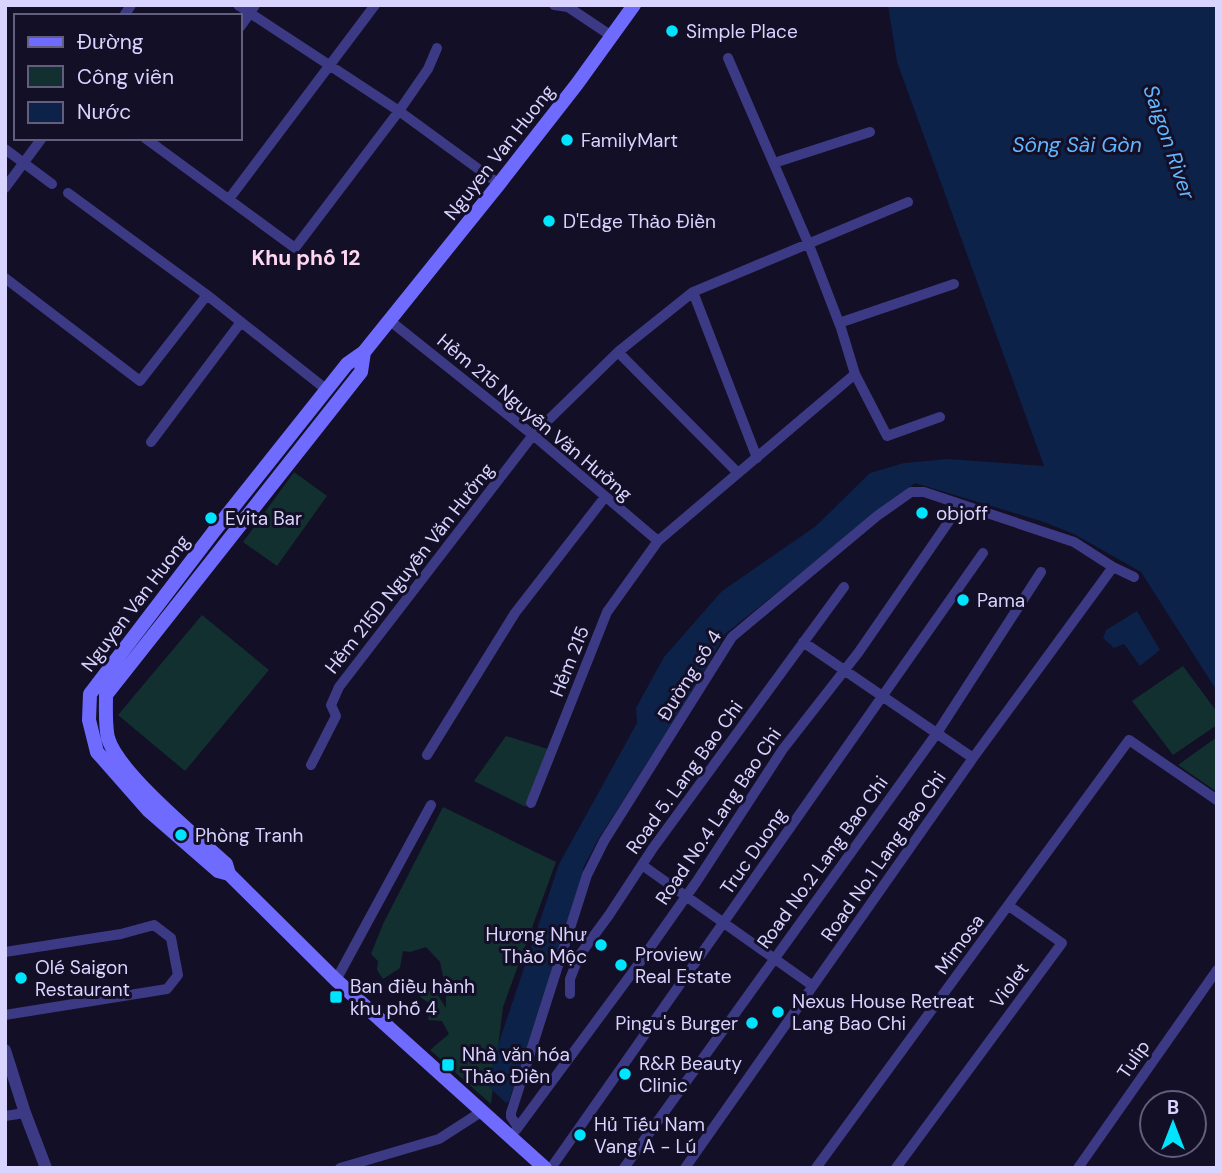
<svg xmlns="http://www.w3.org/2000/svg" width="1222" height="1173" viewBox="0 0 1222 1173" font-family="'DM Sans',sans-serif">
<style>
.green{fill:#12302f}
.water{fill:#0c2248}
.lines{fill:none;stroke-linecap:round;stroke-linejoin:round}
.minor{stroke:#3d3a85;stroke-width:10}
.tertiary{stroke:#3d3a85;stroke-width:12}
.secondary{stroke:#6f6bff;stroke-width:14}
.poi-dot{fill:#00e5ff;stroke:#130f26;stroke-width:2.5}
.labels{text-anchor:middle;stroke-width:6;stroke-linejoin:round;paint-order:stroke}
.poi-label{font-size:19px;fill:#d9d4ff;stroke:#130f26;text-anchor:start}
.street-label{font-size:19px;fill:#d9d4ff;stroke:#130f26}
.water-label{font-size:21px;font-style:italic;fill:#62b6ff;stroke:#130f26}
.neighbourhood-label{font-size:21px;font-weight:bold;fill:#ffd6f0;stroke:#130f26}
</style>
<rect width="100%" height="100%" fill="#130f26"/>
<path class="green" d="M 294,472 L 327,496 L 277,566 L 243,542 Z
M 202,615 L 269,670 L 185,771 L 118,715 Z
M 1183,666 L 1217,712 L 1217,725 L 1173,755 L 1132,701 Z
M 506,736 L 548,749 L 526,807 L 474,781 Z
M 1217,737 L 1217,792 L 1178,765 Z
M 443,807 L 556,862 L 503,1007 L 491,1104 L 430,1050 L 449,1034 L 442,1021 L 428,1020 L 431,1005 L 418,995 L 421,991 L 435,991 L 446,1008 L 446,990 L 440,962 L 426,947 L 410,952 L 403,951 L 400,968 L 383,979 L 377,970 L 378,961 L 371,954 L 383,924 Z"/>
<path class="water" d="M 888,5 L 1217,5 L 1217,691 L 1141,572 L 1074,534 L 1044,522 L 915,483 L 725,634 L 696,686 L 599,838 L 583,868 L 584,877 L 509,1101 L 506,1103 L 489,1087 L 494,1057 L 559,864 L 637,723 L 636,708 L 664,657 L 722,591 L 816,526 L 870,473 L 904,463 L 947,459 L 1044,466 L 897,62 Z
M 1137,611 L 1160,650 L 1140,666 L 1124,644 L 1114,648 L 1103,638 L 1106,630 Z"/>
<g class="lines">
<path class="minor" d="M 238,5 L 250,13 L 255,5
M 554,5 L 568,7 L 610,35
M 124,16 L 131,5
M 240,27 L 250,13 L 399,111 L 499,184
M 728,58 L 809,245 L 841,328 L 855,374 L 887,436 L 940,417
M 145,138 L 295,248 L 399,111 L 428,69 L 437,48
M 5,149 L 52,184
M 774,163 L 870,132
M 5,188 L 42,138
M 68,193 L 207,295 L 327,390
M 229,199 L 375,5
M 5,278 L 140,381 L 207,295
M 693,292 L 757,458
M 389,320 L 533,435 L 658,541
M 839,323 L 954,284
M 618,352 L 738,473
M 151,442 L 241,322
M 803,642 L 973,758
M 427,755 L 515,613 L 605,497
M 311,765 L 336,716 L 331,705 L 339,687 L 533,435 L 618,352 L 693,292 L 908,202
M 531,803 L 607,612 L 658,541 L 855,374
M 642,865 L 813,986
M 5,952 L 121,934 L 154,925 L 171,938 L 178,975 L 167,989 L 5,1015
M 336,980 L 431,805
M 570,994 L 570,979 L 579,956 L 609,915 L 653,848 L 844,587
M 5,1116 L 25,1113
M 518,1127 L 511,1117 L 511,1113 L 587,875 L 604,841 L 732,637 L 877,516 L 911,492 L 924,492 L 1074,542 L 1113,567 L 1134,577
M 516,1130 L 635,969 L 697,881 L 783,749 L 858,653 L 954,514
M 340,1168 L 439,1139 L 481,1112
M 551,1168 L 983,553
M 624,1168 L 937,733 L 1041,572
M 685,1168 L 973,758 L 1113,567
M 816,1168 L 1129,740 L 1217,800
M 896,1168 L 1062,943 L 1009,906
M 1078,1168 L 1217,970"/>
<path class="tertiary" d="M 5,1050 L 25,1113 L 46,1168"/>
<path class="secondary" d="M 364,352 L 361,372 L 106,695 C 106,709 105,725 108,738 C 118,773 198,838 226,864 L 229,874 L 336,980 L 545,1168
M 229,874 L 218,871 L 149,811 L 97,752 L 89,720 L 90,694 L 215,530 L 347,364 L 364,352 L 499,184 L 577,84 L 634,5"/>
</g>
<g class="poi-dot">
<circle cx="672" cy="31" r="7"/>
<circle cx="567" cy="140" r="7"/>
<circle cx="549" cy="221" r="7"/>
<circle cx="922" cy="513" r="7"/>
<circle cx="211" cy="518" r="7"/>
<circle cx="963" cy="600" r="7"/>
<circle cx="181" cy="835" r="7"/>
<circle cx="601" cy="945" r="7"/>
<circle cx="621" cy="965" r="7"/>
<circle cx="21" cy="978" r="7"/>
<rect x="329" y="990" width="14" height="14" rx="3.5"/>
<circle cx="778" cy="1012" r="7"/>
<circle cx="752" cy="1023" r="7"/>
<rect x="441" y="1058" width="14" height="14" rx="3.5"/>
<circle cx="625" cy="1074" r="7"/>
<circle cx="580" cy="1135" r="7"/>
</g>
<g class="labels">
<g class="poi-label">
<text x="686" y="38">Simple Place</text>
<text x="581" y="147">FamilyMart</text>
<text x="563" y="228">D'Edge Thảo Điền</text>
<text x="936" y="520">objoff</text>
<text x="225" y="525">Evita Bar</text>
<text x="977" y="607">Pama</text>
<text x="195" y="842">Phòng Tranh</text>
<text x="587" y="941" text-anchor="end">Hương Như<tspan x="587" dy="22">Thảo Mộc</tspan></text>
<text x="635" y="961">Proview<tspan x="635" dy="22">Real Estate</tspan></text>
<text x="35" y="974">Olé Saigon<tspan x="35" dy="22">Restaurant</tspan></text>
<text x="350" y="993">Ban điều hành<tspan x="350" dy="22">khu phố 4</tspan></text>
<text x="792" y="1008">Nexus House Retreat<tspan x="792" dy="22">Lang Bao Chi</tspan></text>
<text x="738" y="1030" text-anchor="end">Pingu's Burger</text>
<text x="462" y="1061">Nhà văn hóa<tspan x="462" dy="22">Thảo Điền</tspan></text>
<text x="639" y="1070">R&amp;R Beauty<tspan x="639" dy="22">Clinic</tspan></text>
<text x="594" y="1131">Hủ Tiếu Nam<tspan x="594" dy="22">Vang A - Lú</tspan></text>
</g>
<g class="street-label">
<text transform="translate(499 152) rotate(-52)" y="7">Nguyen Van Huong</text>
<text transform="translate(535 417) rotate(40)" y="7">Hẻm 215 Nguyễn Văn Hưởng</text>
<text transform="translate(409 568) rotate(-52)" y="7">Hẻm 215D Nguyễn Văn Hưởng</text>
<text transform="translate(135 603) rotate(-53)" y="7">Nguyen Van Huong</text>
<text transform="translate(569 661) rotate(-68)" y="7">Hẻm 215</text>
<text transform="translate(689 675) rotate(-58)" y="7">Đường số 4</text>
<text transform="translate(684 777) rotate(-54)" y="7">Road 5. Lang Bao Chi</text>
<text transform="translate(718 816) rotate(-56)" y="7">Road No.4 Lang Bao Chi</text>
<text transform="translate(753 851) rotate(-55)" y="7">Truc Duong</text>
<text transform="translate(883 856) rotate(-55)" y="7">Road No.1 Lang Bao Chi</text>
<text transform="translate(822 862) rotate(-54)" y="7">Road No.2 Lang Bao Chi</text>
<text transform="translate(959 944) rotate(-54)" y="7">Mimosa</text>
<text transform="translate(1009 985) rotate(-54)" y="7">Violet</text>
<text transform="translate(1133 1059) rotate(-55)" y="7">Tulip</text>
</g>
<g class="water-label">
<text transform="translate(1169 142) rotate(71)" y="7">Saigon River</text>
<text x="1077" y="152">Sông Sài Gòn</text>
</g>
<g class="neighbourhood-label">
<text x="306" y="265">Khu phố 12</text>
</g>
</g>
<rect width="1222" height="1173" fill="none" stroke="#d9d4ff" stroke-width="14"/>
<rect x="14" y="14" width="228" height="126" fill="#130f26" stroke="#625e7d" stroke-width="2"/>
<rect x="28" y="37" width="35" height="10" fill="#6f6bff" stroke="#625e7d" stroke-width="2"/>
<text x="77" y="49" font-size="21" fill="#d9d4ff">Đường</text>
<rect x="28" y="66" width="35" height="21" fill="#12302f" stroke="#625e7d" stroke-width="2"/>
<text x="77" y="84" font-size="21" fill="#d9d4ff">Công viên</text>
<rect x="28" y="102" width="35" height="21" fill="#0c2248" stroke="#625e7d" stroke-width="2"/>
<text x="77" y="119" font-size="21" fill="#d9d4ff">Nước</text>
<g transform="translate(1173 1124)"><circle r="33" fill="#130f26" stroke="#625e7d" stroke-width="2"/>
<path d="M0-5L12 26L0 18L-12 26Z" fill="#00e5ff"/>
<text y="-10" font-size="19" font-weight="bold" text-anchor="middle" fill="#d9d4ff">B</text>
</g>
</svg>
